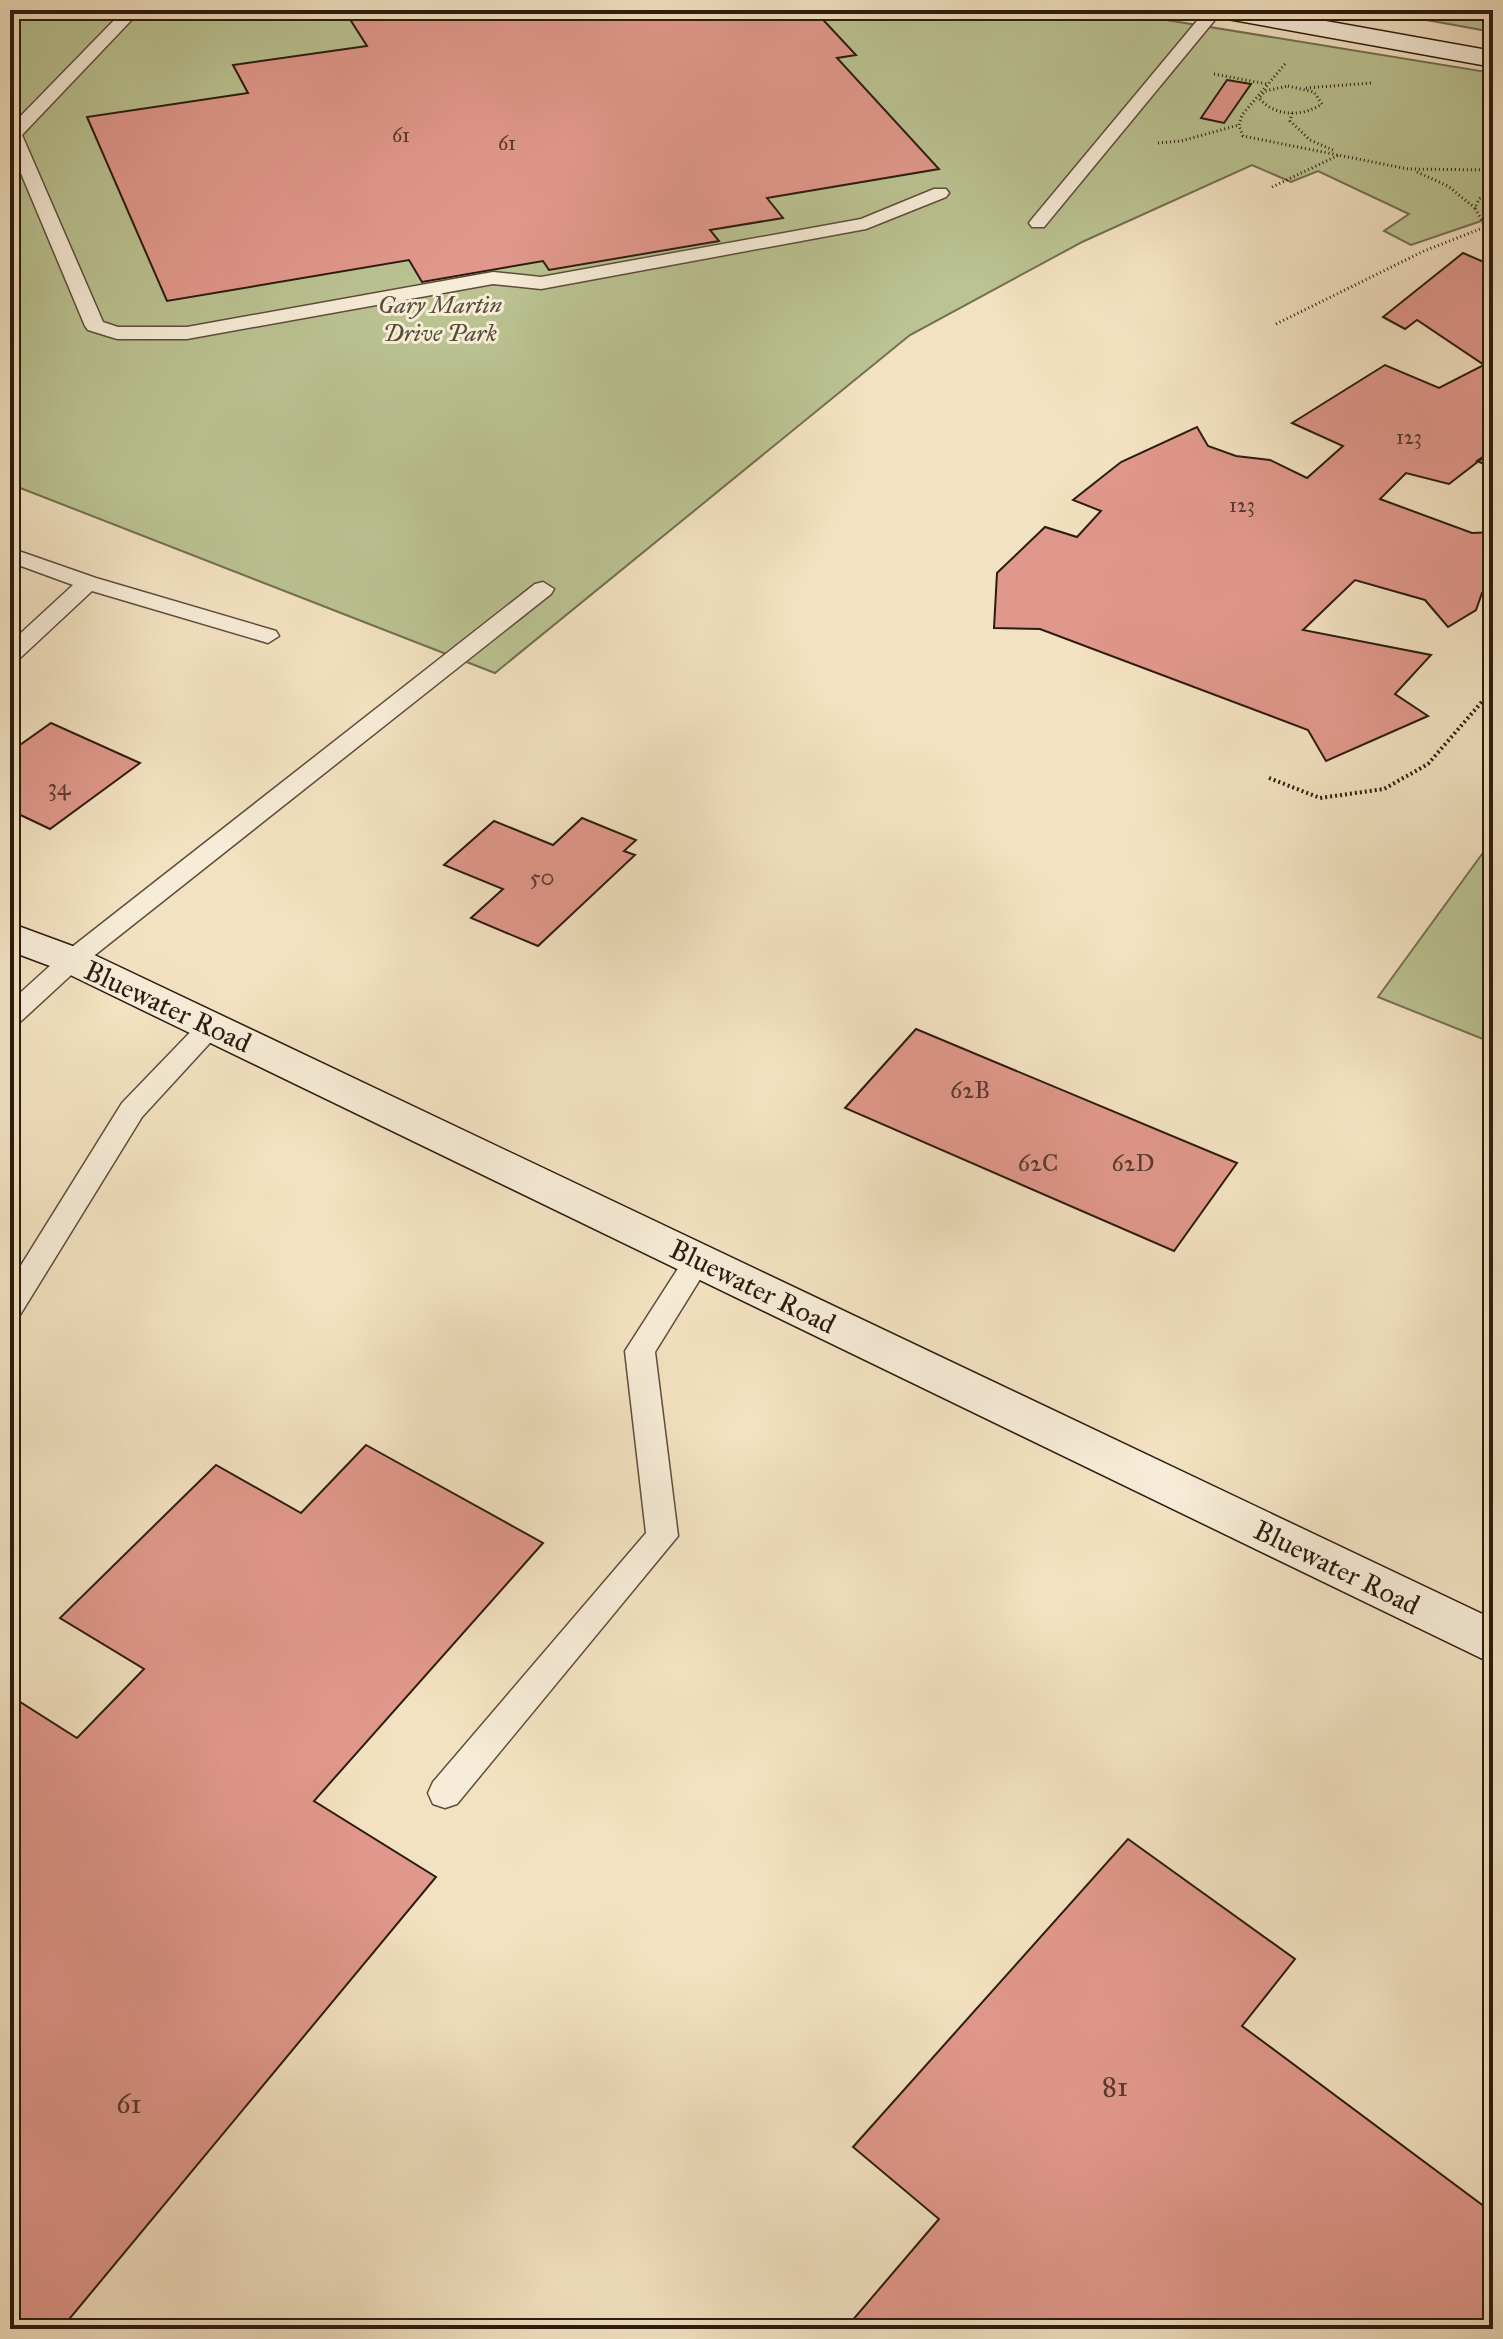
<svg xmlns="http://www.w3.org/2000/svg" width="1503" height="2339" viewBox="0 0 1503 2339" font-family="'IM FELL Great Primer',serif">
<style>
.green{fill:#bbc392;stroke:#736f51;stroke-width:2}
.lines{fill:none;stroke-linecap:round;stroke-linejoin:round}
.stream{fill:#6f7c75;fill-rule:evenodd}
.building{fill:#e1988c;stroke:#2b1b10;stroke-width:2}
.lane-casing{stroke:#5d4d3c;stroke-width:3}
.secondary-casing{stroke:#2b1b10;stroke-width:3}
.path-far1{stroke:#2b1b10;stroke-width:3;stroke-dasharray:1 3;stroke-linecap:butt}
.path{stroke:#2b1b10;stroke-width:4;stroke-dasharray:2 3;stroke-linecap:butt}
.lane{fill:#f7ecd7;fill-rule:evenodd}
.secondary{fill:#f7ecd7;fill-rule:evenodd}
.labels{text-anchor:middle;stroke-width:6;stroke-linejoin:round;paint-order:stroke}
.far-number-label{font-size:20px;fill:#583a2f}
.far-park-label{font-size:24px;font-style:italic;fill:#564d37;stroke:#f7ecd7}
.number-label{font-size:24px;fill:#583a2f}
.street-label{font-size:28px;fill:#2b1b10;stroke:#f7ecd7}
.near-number-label{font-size:28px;fill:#583a2f}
</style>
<rect width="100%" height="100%" fill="#f3e2c1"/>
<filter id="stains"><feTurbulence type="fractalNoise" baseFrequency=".0025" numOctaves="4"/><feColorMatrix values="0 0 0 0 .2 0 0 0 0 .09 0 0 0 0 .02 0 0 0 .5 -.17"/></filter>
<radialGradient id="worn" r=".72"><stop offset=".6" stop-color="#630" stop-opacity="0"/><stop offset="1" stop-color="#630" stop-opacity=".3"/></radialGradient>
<path class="green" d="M 10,10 L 1105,10 L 1493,73 L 1493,217 L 1411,245 L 1384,231 L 1409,214 L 1318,171 L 1291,182 L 1252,165 L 1082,242 L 910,335 L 495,673 L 10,484 Z
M 1371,10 L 1493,10 L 1493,32 Z
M 1493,839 L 1493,1043 L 1378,997 Z"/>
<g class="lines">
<path class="stream" d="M 1493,127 L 1493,133 L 1488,132 L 1488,128 Z"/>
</g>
<path class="building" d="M 368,10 L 589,10 L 594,16 L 632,10 L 777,10 L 781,15 L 797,12 L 795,10 L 814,10 L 856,55 L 837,58 L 939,169 L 767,198 L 783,218 L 710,230 L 719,241 L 549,270 L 543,261 L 422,282 L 409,260 L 167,301 L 87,117 L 248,93 L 233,65 L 367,46 L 346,13 Z
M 1227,80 L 1251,84 L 1224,123 L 1201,118 Z
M 1463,253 L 1493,266 L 1493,450 L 1449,484 L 1406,473 L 1380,499 L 1472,533 L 1493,532 L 1493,593 L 1482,593 L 1476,610 L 1448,627 L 1425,600 L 1355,580 L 1303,630 L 1431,655 L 1395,694 L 1428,716 L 1326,761 L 1308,730 L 1040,629 L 994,628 L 997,573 L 1045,527 L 1077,537 L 1101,511 L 1073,500 L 1121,462 L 1197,427 L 1208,446 L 1236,456 L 1270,460 L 1307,478 L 1343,446 L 1292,423 L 1385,365 L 1439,388 L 1484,365 L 1417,320 L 1405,329 L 1383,317 Z
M 1493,450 L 1493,468 L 1477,461 Z
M 51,723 L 140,763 L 50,829 L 10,810 L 10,752 Z
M 582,818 L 636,840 L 624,851 L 635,855 L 538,946 L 471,918 L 503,889 L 444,865 L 494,821 L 553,845 Z
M 916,1029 L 1237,1163 L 1174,1251 L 845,1108 Z
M 366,1445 L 543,1543 L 314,1801 L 436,1877 L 61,2329 L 10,2329 L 10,1707 L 17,1700 L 77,1738 L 144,1669 L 60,1618 L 216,1465 L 301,1513 Z
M 1128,1839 L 1295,1959 L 1242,2026 L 1493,2213 L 1493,2329 L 845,2329 L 939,2219 L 853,2147 Z"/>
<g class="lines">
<defs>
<path id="lane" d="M 124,10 L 141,10 L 22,135 L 103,322 L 118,327 L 187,327 L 493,272 L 541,277 L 861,219 L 934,189 L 946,189 L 949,193 L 946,197 L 866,229 L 541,289 L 493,284 L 187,339 L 117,339 L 88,330 L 85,326 L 10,147 L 10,127 Z
M 1206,10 L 1223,10 L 1044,227 L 1032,227 L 1029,223 L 1032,219 Z
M 10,548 L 96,578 L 276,631 L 279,636 L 268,643 L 92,591 L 18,660 L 10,662 L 10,643 L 73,585 L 10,562 Z
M 543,582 L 554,589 L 551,594 L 81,966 L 19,1023 L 10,1026 L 10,1002 L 63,954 L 535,584 Z
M 211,1017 L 220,1020 L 224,1026 L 220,1032 L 142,1117 L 20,1315 L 10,1318 L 10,1283 L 122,1103 L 202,1020 Z
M 698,1249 L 708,1253 L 712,1260 L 655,1352 L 678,1536 L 457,1804 L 445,1808 L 433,1804 L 428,1793 L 433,1782 L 646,1533 L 625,1351 L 688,1253 Z"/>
<path id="secondary" d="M 1209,10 L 1264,10 L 1493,51 L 1493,67 L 1222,18 L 1213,15 Z
M 10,923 L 86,951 L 1493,1619 L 1493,1664 L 196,1036 L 58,969 L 10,951 Z"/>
</defs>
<use href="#lane" class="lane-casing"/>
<use href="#secondary" class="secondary-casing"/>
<path class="path-far1" d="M 1475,10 L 1493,12
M 1285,64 L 1242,115 L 1239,125 L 1243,136 L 1408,169 L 1493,170
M 1214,74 L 1267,84
M 1288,86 L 1314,92 L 1322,104 C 1302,117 1275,117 1259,98 L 1265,91 Z
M 1306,88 L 1371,83
M 1292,113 L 1290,121 L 1310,140 L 1333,150
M 1158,143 L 1181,141 L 1239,125
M 1417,172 L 1448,186 L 1475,208
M 1272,187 L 1339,155
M 1485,227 L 1475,208 L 1479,199 L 1493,189
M 1276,324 L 1424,251 L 1493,224"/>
<path class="path" d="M 1269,778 L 1320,798 L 1384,789 L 1428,764 L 1493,689"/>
<use href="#lane" class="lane"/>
<use href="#secondary" class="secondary"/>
</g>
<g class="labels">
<g class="far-number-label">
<text x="401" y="142">61</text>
<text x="507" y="150">61</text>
<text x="1409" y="444">123</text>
<text x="1242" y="512">123</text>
</g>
<g class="far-park-label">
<text x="440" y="313">Gary Martin<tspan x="440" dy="28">Drive Park</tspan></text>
</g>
<g class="number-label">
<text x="59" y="795">34</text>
<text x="542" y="885">50</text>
<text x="970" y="1098">62B</text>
<text x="1038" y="1171">62C</text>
<text x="1133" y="1171">62D</text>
</g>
<g class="street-label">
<text transform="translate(168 1006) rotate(25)" y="10">Bluewater Road</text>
<text transform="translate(753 1286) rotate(26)" y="10">Bluewater Road</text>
<text transform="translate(1337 1567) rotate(26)" y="10">Bluewater Road</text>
</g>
<g class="near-number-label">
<text x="1115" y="2096">81</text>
<text x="129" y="2113">61</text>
</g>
</g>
<rect width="1503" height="2339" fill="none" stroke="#f3e2c1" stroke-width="40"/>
<rect x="12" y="12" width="1479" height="2315" fill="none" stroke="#2b1b10" stroke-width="4"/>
<rect x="20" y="20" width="1463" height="2299" fill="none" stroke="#2b1b10" stroke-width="2"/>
<rect width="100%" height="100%" filter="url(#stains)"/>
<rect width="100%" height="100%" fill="url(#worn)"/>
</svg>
